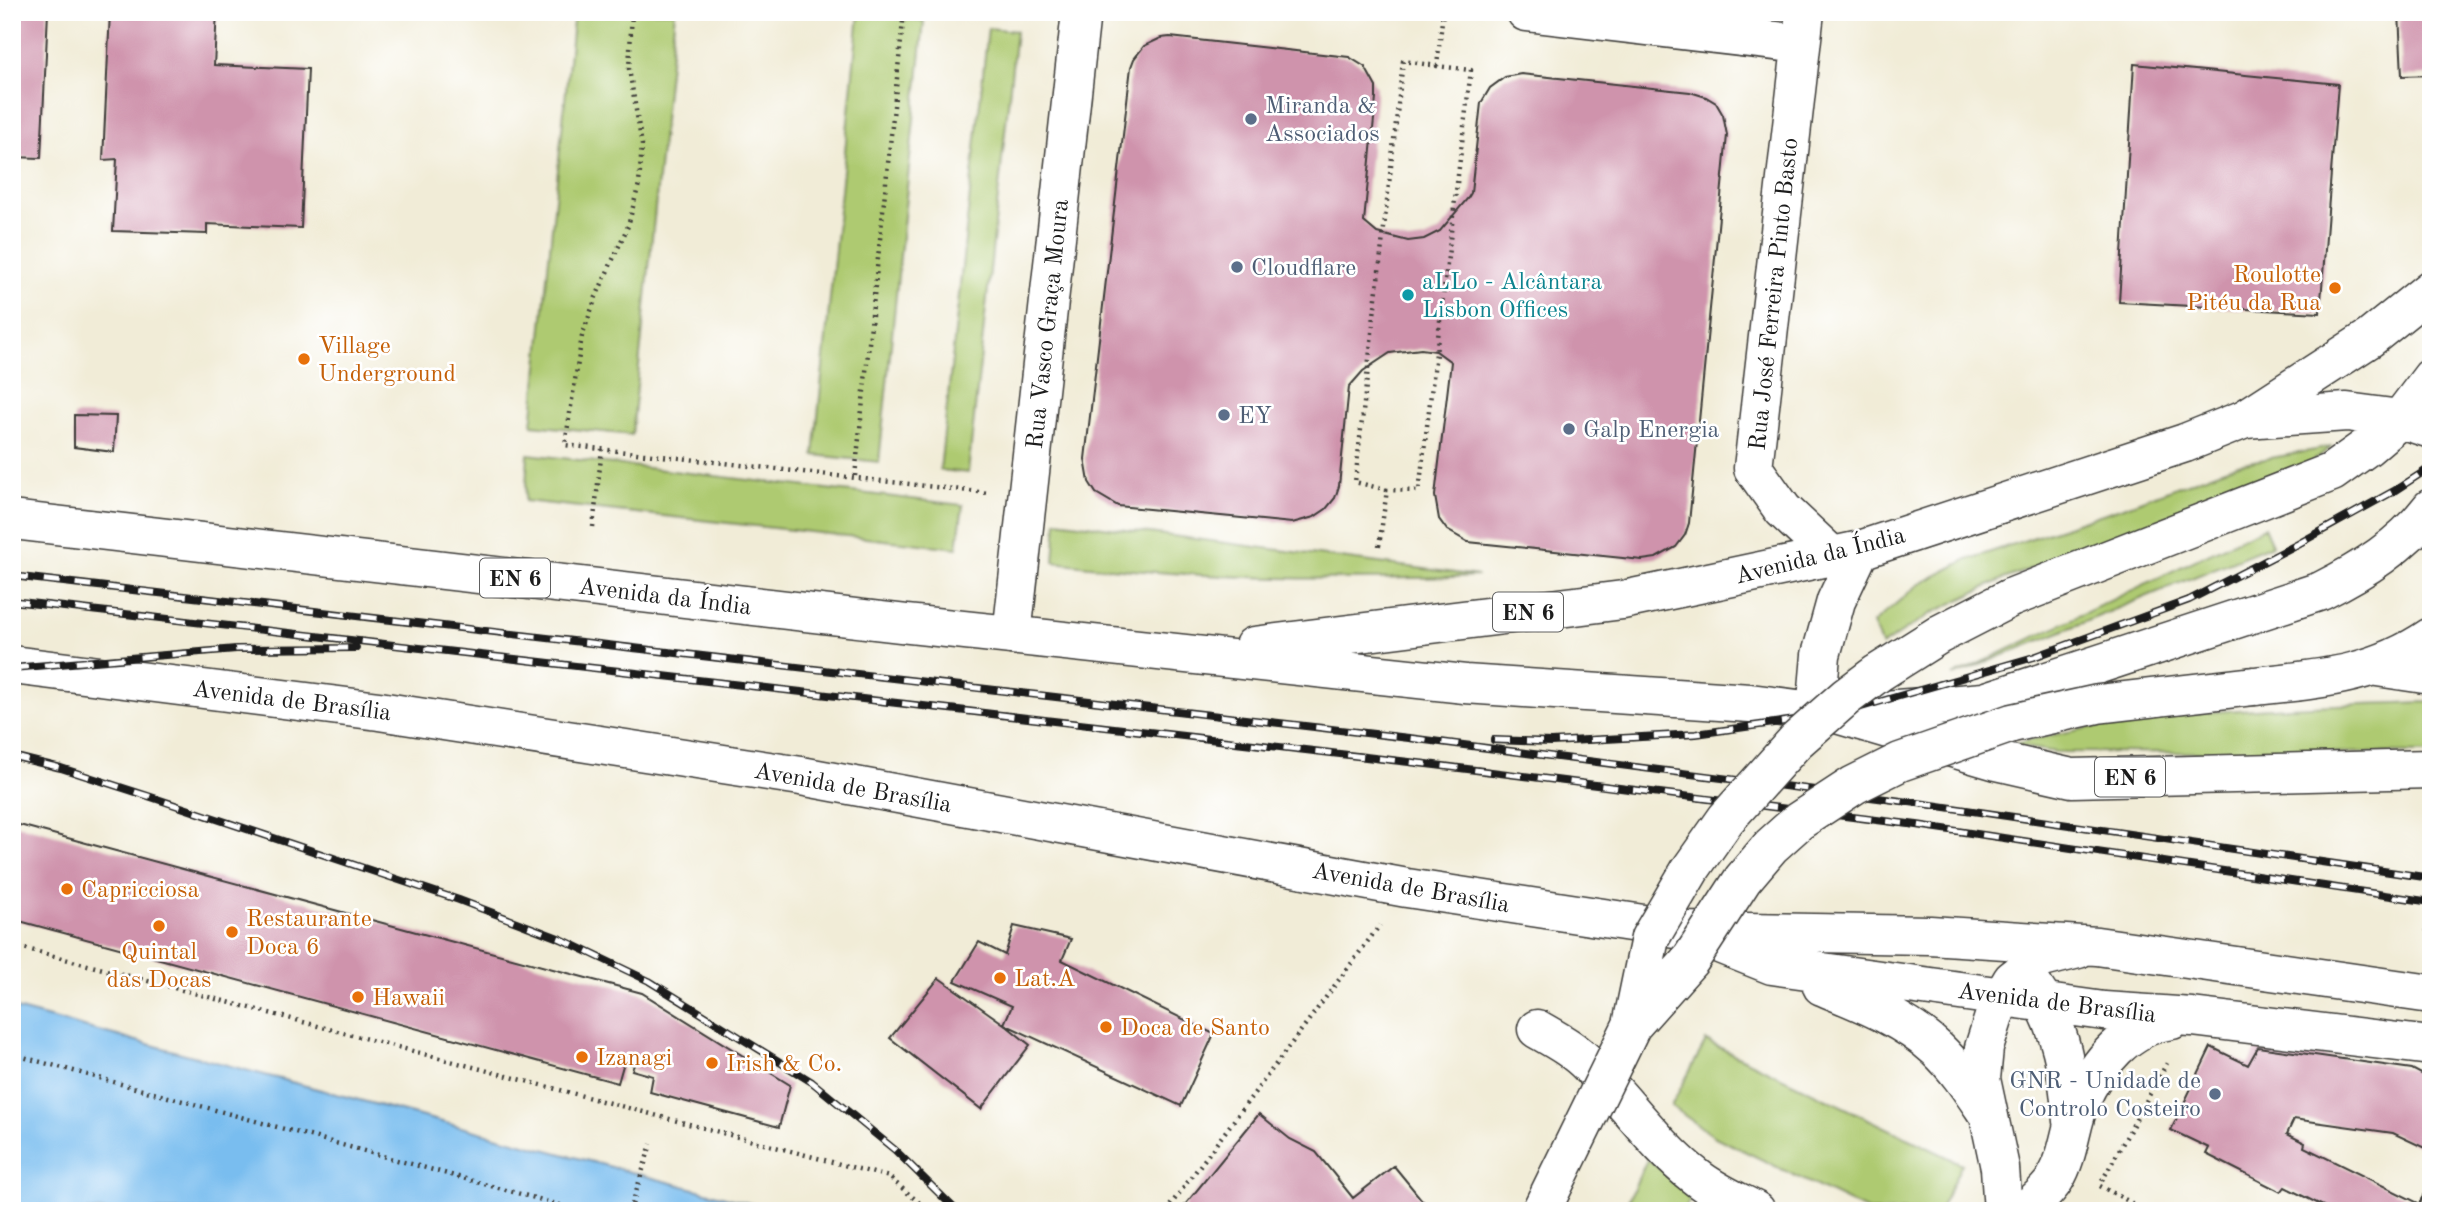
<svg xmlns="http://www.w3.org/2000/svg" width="2443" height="1223" viewBox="0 0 2443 1223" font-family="'Old Standard TT',serif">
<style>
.green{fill:#aeca71;stroke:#657346;stroke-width:2}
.water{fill:#79bdef;stroke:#4a6c86;stroke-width:2}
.building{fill:#cf93ac}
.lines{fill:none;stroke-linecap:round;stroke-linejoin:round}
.minor-casing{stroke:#3c3b38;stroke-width:41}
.major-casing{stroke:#3c3b38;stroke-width:41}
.highway-casing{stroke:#3c3b38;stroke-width:41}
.path{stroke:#3c3b38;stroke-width:4.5;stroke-dasharray:2 5;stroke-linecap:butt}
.minor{stroke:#fff;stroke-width:38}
.major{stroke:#fff;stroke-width:38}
.highway{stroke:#fff;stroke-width:38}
.rail-casing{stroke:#1c1c1c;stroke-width:8}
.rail{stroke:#fff;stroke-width:5;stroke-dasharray:16;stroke-linecap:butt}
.major-bridge-casing{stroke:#3c3b38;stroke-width:41;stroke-linecap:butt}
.major-bridge{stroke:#fff;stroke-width:38}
.service-dot{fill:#5c6f8a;stroke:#fff;stroke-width:2.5}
.food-dot{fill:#e8710a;stroke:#fff;stroke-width:2.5}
.culture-dot{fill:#0f9aa8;stroke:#fff;stroke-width:2.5}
.labels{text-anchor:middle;stroke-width:5;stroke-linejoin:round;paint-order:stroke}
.shield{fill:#fff;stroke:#606060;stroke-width:2}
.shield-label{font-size:23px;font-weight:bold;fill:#1c1c1c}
.service-label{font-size:24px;fill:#4e5e75;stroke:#fff;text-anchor:start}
.food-label{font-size:24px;fill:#c56008;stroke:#fff;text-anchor:start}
.culture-label{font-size:24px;fill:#0d838f;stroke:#fff;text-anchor:start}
.street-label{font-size:24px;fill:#1c1c1c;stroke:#fff}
</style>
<rect width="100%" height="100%" fill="#fff"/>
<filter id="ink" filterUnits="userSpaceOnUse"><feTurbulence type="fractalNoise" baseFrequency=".0143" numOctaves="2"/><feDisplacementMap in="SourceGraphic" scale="14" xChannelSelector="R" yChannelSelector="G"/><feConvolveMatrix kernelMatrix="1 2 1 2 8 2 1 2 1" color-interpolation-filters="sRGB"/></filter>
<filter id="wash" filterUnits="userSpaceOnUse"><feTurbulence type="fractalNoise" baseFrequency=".00686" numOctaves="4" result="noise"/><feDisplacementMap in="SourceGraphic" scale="28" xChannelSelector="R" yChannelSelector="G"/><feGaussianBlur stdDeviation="1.57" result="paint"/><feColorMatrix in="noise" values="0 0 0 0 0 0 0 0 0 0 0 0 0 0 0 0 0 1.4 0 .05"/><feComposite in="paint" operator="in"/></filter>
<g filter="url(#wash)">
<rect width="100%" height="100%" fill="#f1ecd7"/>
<path class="green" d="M 574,12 L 675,12 L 632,435 L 532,425 Z
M 859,14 L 924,21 L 879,462 L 814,455 Z
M 988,28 L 1016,31 L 968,473 L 940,470 Z
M 2332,447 L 2310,463 L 2001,580 L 1932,613 L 1881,646 L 1873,623 L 1918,585 L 1964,561 L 2126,506 L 2238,464 Z
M 528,454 L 963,505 L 957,548 L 525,501 Z
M 1057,521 L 1478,576 C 1337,582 1194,579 1054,562 Z
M 2264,527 L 2272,545 L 1953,676 Z
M 2431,702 L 2431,753 L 2055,752 L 2011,745 C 2148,709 2290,706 2431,702 Z
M 1706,1041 L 1962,1164 L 1939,1211 L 1868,1211 L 1715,1137 L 1671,1106 Z
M 1647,1160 L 1696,1187 L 1684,1211 L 1623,1211 Z"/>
<path class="water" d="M 12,1008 L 755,1205 L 778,1211 L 12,1211 Z"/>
<g id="blocks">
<path class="building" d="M 12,12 L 48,12 L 41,158 L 12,157 Z
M 110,12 L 217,12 L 214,65 L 308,69 L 301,228 L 207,224 L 207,234 L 113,231 L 117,159 L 103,160 Z
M 2399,12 L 2431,12 L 2431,75 L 2402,76 Z
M 1170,37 L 1349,57 L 1365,67 L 1376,87 L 1376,98 L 1364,222 L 1377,233 L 1408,241 L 1424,239 L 1440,231 L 1468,198 L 1471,193 L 1481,103 L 1490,88 L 1505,77 L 1521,74 L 1690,92 L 1706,97 L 1716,103 L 1723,115 L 1727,135 L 1689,523 L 1685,535 L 1676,547 L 1656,558 L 1642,560 L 1468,542 L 1447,530 L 1439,519 L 1435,496 L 1451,362 L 1436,351 L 1421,349 L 1390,353 L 1363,371 L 1349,387 L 1339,486 L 1335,498 L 1326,509 L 1314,517 L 1292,523 L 1118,506 L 1096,493 L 1089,482 L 1085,459 L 1131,67 L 1134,59 L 1144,46 L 1161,38 Z
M 2134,64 L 2338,84 L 2320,313 L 2119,302 Z
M 74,415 L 116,416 L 114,452 L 74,447 Z
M 12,823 L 642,993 L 790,1085 L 779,1127 L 650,1092 L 653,1076 L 632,1070 L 634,1065 L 624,1062 L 618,1083 L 12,919 Z
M 1014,926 L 1071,939 L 1062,960 L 1214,1034 L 1181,1106 L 1004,1024 L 1030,1045 L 981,1109 L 890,1038 L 939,978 L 1004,1024 L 1012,1006 L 955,981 L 979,942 L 1005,955 Z
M 2211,1047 L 2248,1065 L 2258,1047 L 2412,1069 L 2431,1079 L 2431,1151 L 2393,1133 L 2294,1119 L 2287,1134 L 2305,1143 L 2304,1147 L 2420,1204 L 2431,1180 L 2431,1211 L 2333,1211 L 2285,1187 L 2281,1192 L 2206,1154 L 2209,1148 L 2171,1130 Z
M 1259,1114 L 1290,1139 L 1316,1152 L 1353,1198 L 1394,1166 L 1431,1211 L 1187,1211 L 1184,1206 Z"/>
</g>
</g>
<g filter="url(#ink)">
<use href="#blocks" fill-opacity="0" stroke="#3c3b38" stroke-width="2"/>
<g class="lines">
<defs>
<path id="minor" d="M 1526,12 L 1801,44
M 1805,12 L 1753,468 L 1783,510 L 1832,556
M 1012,635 L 1081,12
M 1537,1029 C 1556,1040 1575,1050 1590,1066 C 1625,1100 1656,1146 1695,1176 C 1713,1191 1735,1200 1756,1211"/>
<path id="major" d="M 12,520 L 908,624 L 1465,684 L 1750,703 L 1837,714 L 1997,761 L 2072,778 L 2431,769
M 2010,598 L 2332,472 L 2367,447 L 2400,419
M 1254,646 L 1623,600 L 1832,556 L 1860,550 L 2185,443 L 2245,419 L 2347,412 L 2400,419 L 2431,429
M 12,665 L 379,711 L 801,776 L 1407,888 L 1689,931 L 1930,935 L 2097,946 L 2431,994
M 2377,667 L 2431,675
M 2254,686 C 2320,679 2374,676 2431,637
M 1816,712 L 1821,655 L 1836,601 L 1860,550
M 1860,712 L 1984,702 L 2321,591 C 2363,570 2402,546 2431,508
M 1707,939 L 1772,965 L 2104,1011 L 2192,1017 L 2431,1046
M 1822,986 C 1861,1002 1905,1019 1937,1049 C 1956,1067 1970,1088 1985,1110
M 2033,986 C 2062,1027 2068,1072 2072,1121
M 2003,1211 L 2000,1168 L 1981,1079 L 1984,1048 L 1998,1004 L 2012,980 L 2039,959 L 2078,949
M 2026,1211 C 2035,1201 2048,1191 2055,1179 C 2069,1156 2070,1127 2080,1102 C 2097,1063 2128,1025 2172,1020"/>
<path id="highway" d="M 2245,419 L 2370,338 L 2431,289
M 2400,419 L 2431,378"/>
</defs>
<use href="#minor" class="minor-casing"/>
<use href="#major" class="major-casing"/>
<use href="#highway" class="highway-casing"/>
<path class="path" d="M 632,12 L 629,69 L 642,145 L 639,184 L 628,226 L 596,297 L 582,336 L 565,445 L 988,493
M 855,476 L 904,12
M 1387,490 L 1355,482 L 1403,61 L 1437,66
M 593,527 L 602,449
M 1379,546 L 1387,490 L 1419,491 L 1471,70 L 1437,66 L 1443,12
M 2425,929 L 2431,930
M 12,945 L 889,1177 L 929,1211
M 12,1054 L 582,1211
M 2102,1181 L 2167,1063
M 2100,1186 L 2147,1211
M 630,1211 L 651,1144
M 1166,1211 L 1380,925"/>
<use href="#minor" class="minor"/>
<use href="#major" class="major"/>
<use href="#highway" class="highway"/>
<defs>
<path id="rail" d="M 12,576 L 1409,738 L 1925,804 L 2431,878
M 12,601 L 1435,765 L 1917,825 L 2431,902
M 12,668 L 236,649 L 356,648
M 1494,740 L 1551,742 L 1696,734 L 1837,714 L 2034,657 L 2189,600 L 2298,544 L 2394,491 L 2431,467
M 12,756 L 61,768 L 148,796 L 459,900 L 561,939 L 649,981 L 812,1082 L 895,1150 L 957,1211"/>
</defs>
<use href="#rail" class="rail-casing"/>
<use href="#rail" class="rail"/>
<defs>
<path id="major-bridge" d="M 1633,1024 L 1691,959 L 1743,879 L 1771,846 L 1799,821 L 1854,785 L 1900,762 L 2012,723 L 2098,704 L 2254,686
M 1541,1211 L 1632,1025 L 1650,938 L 1690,870 L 1726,819 L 1796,741 L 1846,697 L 1878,673 L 1940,634 L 2010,598"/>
</defs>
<use href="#major-bridge" class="major-bridge-casing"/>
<use href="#major-bridge" class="major-bridge"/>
</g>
</g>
<g class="service-dot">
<circle cx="1251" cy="119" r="7"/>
<circle cx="1237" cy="267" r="7"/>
<circle cx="1224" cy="415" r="7"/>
<circle cx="1569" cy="429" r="7"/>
<circle cx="2215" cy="1094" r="7"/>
</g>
<g class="food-dot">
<circle cx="2335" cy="288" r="7"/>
<circle cx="304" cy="359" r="7"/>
<circle cx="67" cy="889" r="7"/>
<circle cx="159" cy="926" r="7"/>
<circle cx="232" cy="932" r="7"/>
<circle cx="1000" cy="978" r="7"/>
<circle cx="358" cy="997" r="7"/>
<circle cx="1106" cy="1027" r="7"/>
<circle cx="582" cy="1057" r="7"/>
<circle cx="712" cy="1063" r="7"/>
</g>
<circle class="culture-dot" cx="1408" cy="295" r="7"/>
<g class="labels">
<g class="shield">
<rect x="480" y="558.5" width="70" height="39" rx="5"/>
<rect x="1493" y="592.5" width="70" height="39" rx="5"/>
<rect x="2095" y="757.5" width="70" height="39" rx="5"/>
</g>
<g class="shield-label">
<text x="515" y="586">EN 6</text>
<text x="1528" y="620">EN 6</text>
<text x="2130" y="785">EN 6</text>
</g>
<g class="service-label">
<text x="1265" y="113">Miranda &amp;<tspan x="1265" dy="28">Associados</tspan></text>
<text x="1251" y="275">Cloudflare</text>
<text x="1238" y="423">EY</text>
<text x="1583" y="437">Galp Energia</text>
<text x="2201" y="1088" text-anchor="end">GNR - Unidade de<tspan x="2201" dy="28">Controlo Costeiro</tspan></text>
</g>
<g class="food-label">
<text x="2321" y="282" text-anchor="end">Roulotte<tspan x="2321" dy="28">Pitéu da Rua</tspan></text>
<text x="318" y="353">Village<tspan x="318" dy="28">Underground</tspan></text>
<text x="81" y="897">Capricciosa</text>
<text x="246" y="926">Restaurante<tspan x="246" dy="28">Doca 6</tspan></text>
<text x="159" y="959" text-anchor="middle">Quintal<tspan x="159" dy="28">das Docas</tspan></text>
<text x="1014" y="986">Lat.A</text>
<text x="372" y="1005">Hawaii</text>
<text x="1120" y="1035">Doca de Santo</text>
<text x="596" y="1065">Izanagi</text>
<text x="726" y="1071">Irish &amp; Co.</text>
</g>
<g class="culture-label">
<text x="1422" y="289">aLLo - Alcântara<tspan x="1422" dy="28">Lisbon Offices</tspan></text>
</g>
<g class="street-label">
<text transform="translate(1773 294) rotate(-84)" y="8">Rua José Ferreira Pinto Basto</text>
<text transform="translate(1047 324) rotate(-84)" y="8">Rua Vasco Graça Moura</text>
<text transform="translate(1820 555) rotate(-14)" y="8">Avenida da Índia</text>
<text transform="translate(665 596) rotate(7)" y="8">Avenida da Índia</text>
<text transform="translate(292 700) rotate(7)" y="8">Avenida de Brasília</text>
<text transform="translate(853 787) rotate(10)" y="8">Avenida de Brasília</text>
<text transform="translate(1411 887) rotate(10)" y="8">Avenida de Brasília</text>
<text transform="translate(2057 1002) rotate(7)" y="8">Avenida de Brasília</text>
</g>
</g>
<rect width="2443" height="1223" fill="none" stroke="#fff" stroke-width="42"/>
</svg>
